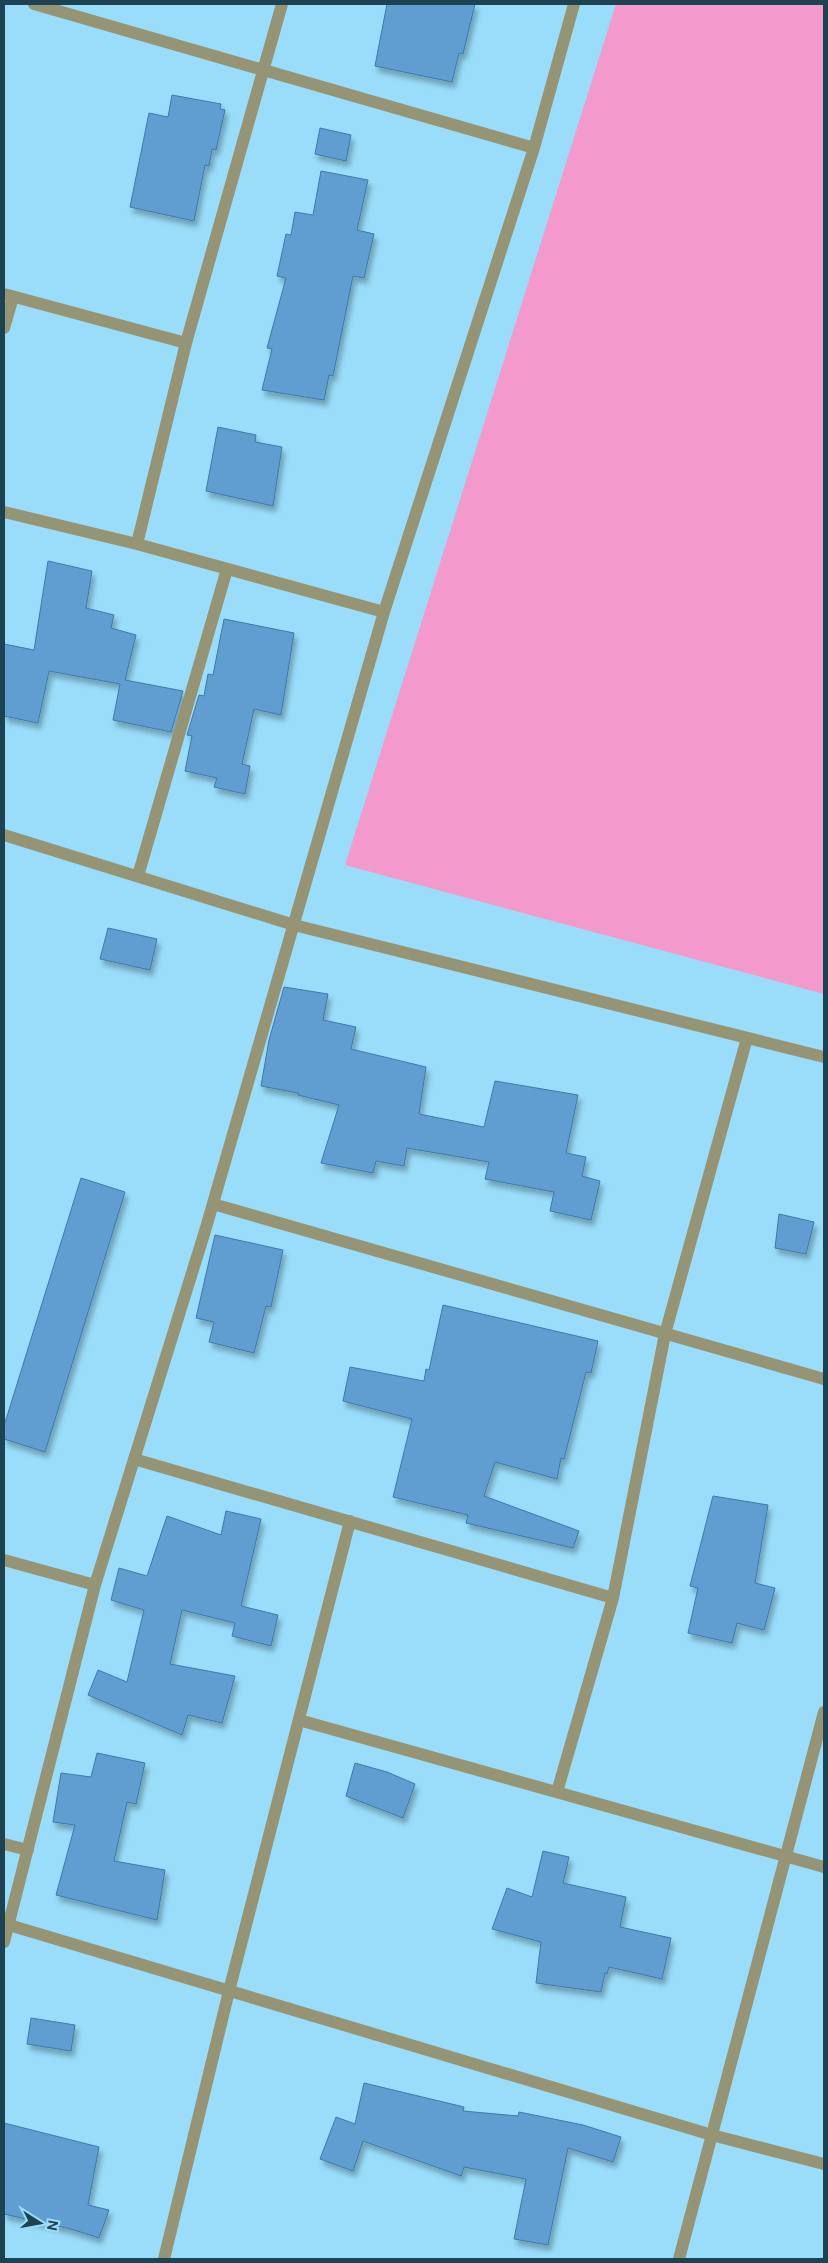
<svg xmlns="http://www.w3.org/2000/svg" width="828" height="2263" viewBox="0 0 828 2263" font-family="'DM Sans',sans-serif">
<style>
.green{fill:#f399cb}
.building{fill:#619dd0;stroke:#3e79aa;filter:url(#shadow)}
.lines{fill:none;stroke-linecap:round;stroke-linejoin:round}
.minor{stroke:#959474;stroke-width:12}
</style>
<defs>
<filter id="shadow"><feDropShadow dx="3" dy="5.5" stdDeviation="2.5" flood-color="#0004"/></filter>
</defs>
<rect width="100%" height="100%" fill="#99ddfa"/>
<path class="green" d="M 616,4 L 824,4 L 824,994 L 345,865 Z"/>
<path class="building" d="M 387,4 L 475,4 L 463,54 L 459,53 L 452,82 L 375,66 Z
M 172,95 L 221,104 L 220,109 L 225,110 L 216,150 L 212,149 L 209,166 L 205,165 L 194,221 L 130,207 L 149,113 L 168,117 Z
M 320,128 L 351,135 L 346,161 L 315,154 Z
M 321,171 L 368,180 L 357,230 L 374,234 L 364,278 L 353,276 L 333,376 L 329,375 L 324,400 L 262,390 L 272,349 L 267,348 L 286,278 L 277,276 L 286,234 L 291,235 L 295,212 L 313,215 Z
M 218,427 L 256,435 L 255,442 L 282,447 L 273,506 L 206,491 Z
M 48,561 L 92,571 L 86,608 L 114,615 L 111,628 L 136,635 L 125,680 L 183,691 L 171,732 L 113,720 L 120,684 L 49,671 L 38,723 L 4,716 L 4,644 L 34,650 Z
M 224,619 L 294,633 L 281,715 L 254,709 L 242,764 L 250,766 L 245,794 L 214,787 L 217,778 L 185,771 L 192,736 L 187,735 L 199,695 L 204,696 L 208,674 L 213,675 Z
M 108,928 L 157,939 L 150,970 L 100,959 Z
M 284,987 L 328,994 L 323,1020 L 356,1027 L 351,1049 L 426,1067 L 419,1114 L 484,1127 L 495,1081 L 578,1095 L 566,1153 L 586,1157 L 582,1176 L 600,1181 L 591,1220 L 550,1211 L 554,1192 L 485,1179 L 489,1162 L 407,1148 L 404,1166 L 376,1161 L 373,1173 L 321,1163 L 339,1105 L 298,1095 L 298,1093 L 261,1086 L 269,1040 Z
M 81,1178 L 125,1192 L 45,1452 L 4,1439 L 4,1426 Z
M 779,1214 L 814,1222 L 806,1254 L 775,1248 Z
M 215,1235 L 283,1250 L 271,1307 L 266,1306 L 254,1353 L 209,1342 L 214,1322 L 196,1318 Z
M 443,1305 L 598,1341 L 591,1373 L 586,1372 L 564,1459 L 561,1458 L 557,1479 L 495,1462 L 484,1496 L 579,1531 L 573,1548 L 466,1523 L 468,1515 L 393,1497 L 412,1419 L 343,1401 L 350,1367 L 424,1381 L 426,1369 L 429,1370 Z
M 713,1496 L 768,1505 L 755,1583 L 775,1588 L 764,1630 L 737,1623 L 732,1643 L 688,1633 L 698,1588 L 690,1586 Z
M 226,1511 L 261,1519 L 241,1606 L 278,1615 L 271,1646 L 232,1636 L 235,1623 L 182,1610 L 170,1664 L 235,1676 L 222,1723 L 188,1715 L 182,1735 L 88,1695 L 98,1670 L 127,1682 L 144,1610 L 111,1600 L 119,1568 L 147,1576 L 167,1516 L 221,1535 Z
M 97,1753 L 145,1763 L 136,1804 L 127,1802 L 114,1861 L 165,1870 L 157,1920 L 56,1895 L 75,1825 L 53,1822 L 61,1773 L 91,1777 Z
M 355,1763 L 387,1772 L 415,1784 L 403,1818 L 346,1796 Z
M 543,1851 L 569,1857 L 563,1883 L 626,1897 L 620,1927 L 671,1938 L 662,1979 L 609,1967 L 607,1974 L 605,1973 L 601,1992 L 536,1983 L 541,1942 L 492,1929 L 507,1888 L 532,1897 Z
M 31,2018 L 75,2025 L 71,2051 L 27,2044 Z
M 364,2083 L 464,2107 L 463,2111 L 518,2116 L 519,2112 L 583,2125 L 621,2137 L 613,2162 L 568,2148 L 548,2245 L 514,2239 L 526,2179 L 464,2167 L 461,2176 L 363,2141 L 353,2171 L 320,2159 L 336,2117 L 355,2124 Z
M 4,2123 L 99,2147 L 88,2205 L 109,2210 L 99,2238 L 71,2229 L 4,2214 Z"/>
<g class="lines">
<path class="minor" d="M 34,4 L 534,148
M 4,294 L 186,343
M 4,328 L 13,297
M 4,512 L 137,544 L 384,612
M 137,544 L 186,343 L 282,4
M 4,835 L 294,925 L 824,1057
M 138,876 L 227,569
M 213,1204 L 824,1379
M 134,1459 L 613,1598
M 4,1560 L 95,1585
M 299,1720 L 824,1867
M 557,1792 L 613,1598 L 665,1334 L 747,1038
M 4,1844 L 28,1850
M 9,1925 L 712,2135 L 824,2164
M 4,1942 L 95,1585 L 205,1231 L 384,612 L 534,148 L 574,4
M 164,2259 L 229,1991 L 350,1521
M 679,2259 L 824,1712"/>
</g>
<rect width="828" height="2263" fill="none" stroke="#1d4251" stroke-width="10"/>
<g transform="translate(40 2223) rotate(101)" stroke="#99ddfa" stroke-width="4" paint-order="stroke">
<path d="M0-4L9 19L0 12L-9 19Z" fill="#1d4251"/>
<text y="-8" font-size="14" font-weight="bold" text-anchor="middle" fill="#1d4251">N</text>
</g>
</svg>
